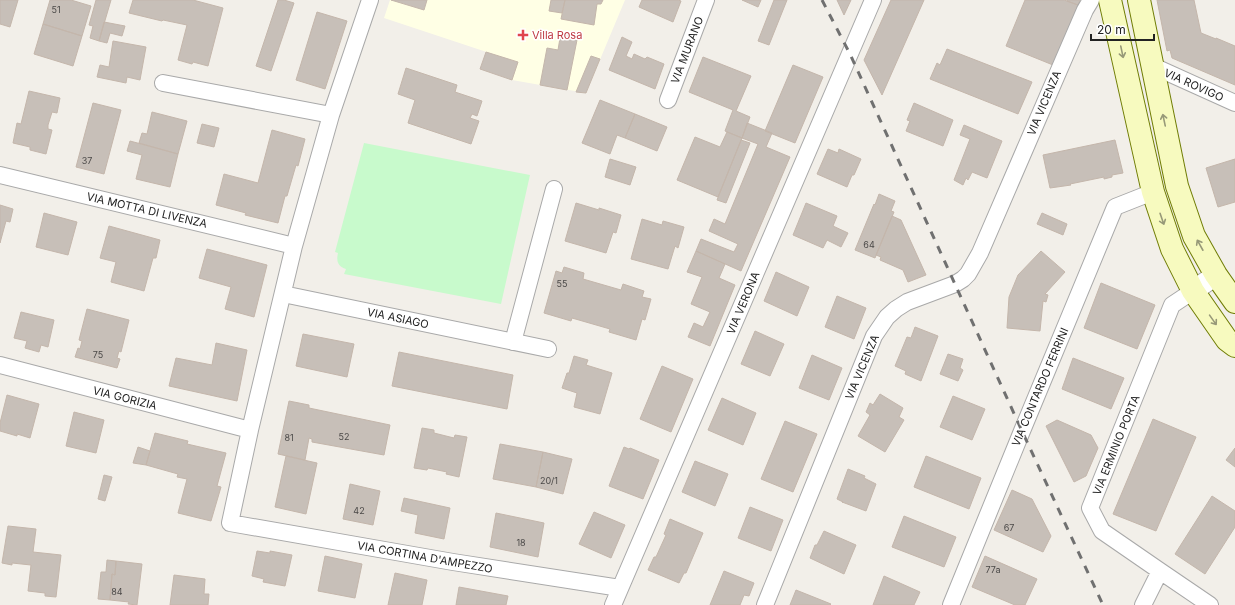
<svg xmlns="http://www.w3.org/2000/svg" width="1235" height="605" viewBox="0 0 1235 605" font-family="Inter,sans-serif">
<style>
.education{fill:#ffffe5}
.park{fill:#c8facc}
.building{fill:#c7bfb8;stroke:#c4b6ab}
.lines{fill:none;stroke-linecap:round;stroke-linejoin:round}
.minor-casing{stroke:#a9a9a9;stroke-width:18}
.tertiary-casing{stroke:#a9a9a9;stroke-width:22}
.secondary-casing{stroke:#707d05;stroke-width:24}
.minor{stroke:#fff;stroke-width:16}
.tertiary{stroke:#fff;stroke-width:20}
.secondary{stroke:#f7fabf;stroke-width:22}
.rail{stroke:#707070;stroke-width:3;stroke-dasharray:8 8;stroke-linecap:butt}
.oneway{stroke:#979978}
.health-dot{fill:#e0444e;stroke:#fff;stroke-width:1.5}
.labels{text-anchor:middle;stroke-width:3;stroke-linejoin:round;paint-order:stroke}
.number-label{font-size:9px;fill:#4b4948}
.health-label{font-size:11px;fill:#be3a42;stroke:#fff;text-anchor:start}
.street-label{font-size:11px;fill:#222;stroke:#fff}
</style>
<rect width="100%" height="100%" fill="#f2efe9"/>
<path class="education" d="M 390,0 L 625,0 L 586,93 L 512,80 L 517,62 L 384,18 Z"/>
<path class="park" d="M 364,143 L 530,175 L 501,304 L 344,274 L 346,269 C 338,267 336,261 338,253 L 335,252 Z"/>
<path class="building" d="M 0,0 L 18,0 L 10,27 L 0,24 Z
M 50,0 L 71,0 L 91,6 L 82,36 L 43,24 Z
M 96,0 L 111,0 L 99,41 L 90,38 L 93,26 L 89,25 Z
M 133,0 L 193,0 L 223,8 L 208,66 L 193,62 L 192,64 L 178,60 L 187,25 L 163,20 L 162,21 L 129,13 Z
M 278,0 L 284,0 L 294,3 L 271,71 L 256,66 Z
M 391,0 L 427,0 L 424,10 Z
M 551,0 L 565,0 L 562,13 L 549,11 Z
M 565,0 L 603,0 L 601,4 L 597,4 L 594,25 L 561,19 Z
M 642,0 L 678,0 L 681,1 L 673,22 L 639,7 Z
M 742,0 L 761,0 L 758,7 Z
M 774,0 L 787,0 L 769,45 L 758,41 Z
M 837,0 L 851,0 L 844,15 Z
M 891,0 L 924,0 L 882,95 L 864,60 Z
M 1025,0 L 1064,0 L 1078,5 L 1053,65 L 1006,46 Z
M 1067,0 L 1080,0 L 1078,5 L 1067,1 Z
M 1157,0 L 1194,0 L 1201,33 L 1216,39 L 1216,38 L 1235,46 L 1235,85 L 1172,58 L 1170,50 L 1167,51 Z
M 317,12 L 347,21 L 325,89 L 296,80 Z
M 104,22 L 125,26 L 122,36 L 110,33 L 107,43 L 99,41 Z
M 43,24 L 82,36 L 73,66 L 34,54 Z
M 561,32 L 571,34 L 570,38 L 577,40 L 567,90 L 540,85 L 547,48 L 558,50 Z
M 622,37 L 632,42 L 626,56 L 632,59 L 634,54 L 645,59 L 647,57 L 664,64 L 655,89 L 609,70 Z
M 113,41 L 146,47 L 140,80 L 127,77 L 126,83 L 97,77 L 100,65 L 109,67 Z
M 947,49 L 1032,82 L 1018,114 L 930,79 L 937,63 L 940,65 Z
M 486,52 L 518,62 L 512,80 L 480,69 Z
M 591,56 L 600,59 L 586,93 L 576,92 Z
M 703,57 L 751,76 L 736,111 L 750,117 L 742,138 L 725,131 L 733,110 L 689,92 Z
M 793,65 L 823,77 L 795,143 L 765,131 Z
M 406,68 L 457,85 L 455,92 L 482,101 L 477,116 L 472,114 L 470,118 L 479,121 L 471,144 L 408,123 L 415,100 L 398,94 Z
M 29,91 L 60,98 L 57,113 L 52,112 L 48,125 L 48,129 L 52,130 L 46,154 L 30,150 L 30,147 L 13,143 L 17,123 L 21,124 Z
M 600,100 L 635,114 L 625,138 L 617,135 L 610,154 L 582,143 Z
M 93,103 L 121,110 L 104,174 L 76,167 Z
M 914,103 L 953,120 L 943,146 L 906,131 L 910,121 L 907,120 Z
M 152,112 L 187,121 L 178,154 L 139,143 L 142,133 L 147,134 Z
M 635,114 L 667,127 L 657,151 L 625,138 Z
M 747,123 L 772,133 L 766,147 L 790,157 L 741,271 L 696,251 L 701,239 L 734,252 L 738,244 L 709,231 L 714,219 L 725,224 L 758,144 L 742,138 Z
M 202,124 L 219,128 L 214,147 L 197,143 Z
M 964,125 L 1002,141 L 987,178 L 972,172 L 968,180 L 966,178 L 963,185 L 954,180 L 970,139 L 960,135 Z
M 272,130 L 305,139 L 298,166 L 296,165 L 287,196 L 285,196 L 278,223 L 245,215 L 246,213 L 216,205 L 224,174 L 258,183 Z
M 727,132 L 742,138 L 718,197 L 677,180 L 695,137 L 720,147 Z
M 741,140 L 750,143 L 726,203 L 717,200 Z
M 1115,140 L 1123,173 L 1112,175 L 1112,177 L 1104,179 L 1104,177 L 1070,184 L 1071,185 L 1050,188 L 1043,155 Z
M 130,141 L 178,154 L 170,187 L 136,179 L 142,155 L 127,151 Z
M 828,149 L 838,153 L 839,149 L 861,159 L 854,175 L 852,175 L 847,187 L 817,174 Z
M 610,159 L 636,167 L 630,185 L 605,177 Z
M 1235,159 L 1235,202 L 1218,207 L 1206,168 Z
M 879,194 L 895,201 L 891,211 L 894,212 L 875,258 L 855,250 L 874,204 L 875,205 Z
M 576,203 L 599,210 L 599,208 L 621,215 L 616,233 L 613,232 L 606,253 L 565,241 Z
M 806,203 L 837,216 L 833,226 L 848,233 L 841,247 L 827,240 L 823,248 L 793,235 Z
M 0,205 L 13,209 L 10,222 L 6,221 L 0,243 Z
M 44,213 L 77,222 L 68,255 L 36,247 Z
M 1042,213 L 1067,224 L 1063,235 L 1037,224 Z
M 892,216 L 901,220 L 926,275 L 908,282 L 903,270 L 880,260 L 881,257 L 876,255 Z
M 642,219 L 662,225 L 663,221 L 684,227 L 678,248 L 675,246 L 668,269 L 631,259 Z
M 109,226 L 160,240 L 156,258 L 153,258 L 144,291 L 111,282 L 116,262 L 100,258 Z
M 207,249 L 267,265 L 254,317 L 225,309 L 231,287 L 199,278 Z
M 696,251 L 725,264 L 719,278 L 735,285 L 710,346 L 688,337 L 694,323 L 703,327 L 710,312 L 691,304 L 702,277 L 687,272 Z
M 1041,251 L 1065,272 L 1045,294 L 1048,295 L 1046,302 L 1043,301 L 1040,331 L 1007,328 L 1009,297 L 1018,275 Z
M 564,267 L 584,273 L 583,279 L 621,290 L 623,284 L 644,291 L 642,297 L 651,299 L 645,320 L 642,319 L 636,340 L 609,332 L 610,329 L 572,318 L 571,321 L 544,313 L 556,271 L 562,273 Z
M 776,272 L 809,287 L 797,316 L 764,301 Z
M 1101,283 L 1155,305 L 1137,349 L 1084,328 Z
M 837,296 L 866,308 L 854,339 L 825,327 Z
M 87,309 L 129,320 L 121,352 L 119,351 L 117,358 L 120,359 L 117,368 L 75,357 L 78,348 L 80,349 L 82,341 L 79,340 Z
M 21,312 L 54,320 L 48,347 L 41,345 L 39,352 L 25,348 L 27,341 L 14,338 Z
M 915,327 L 938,336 L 921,381 L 905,374 L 906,371 L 895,366 L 907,337 L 911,338 Z
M 755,331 L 784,344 L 770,376 L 741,364 Z
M 303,334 L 354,344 L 347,377 L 296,366 Z
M 216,343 L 247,350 L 237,401 L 169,386 L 176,358 L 212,365 Z
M 399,352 L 513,375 L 507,409 L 392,386 Z
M 948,354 L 963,359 L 960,368 L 963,370 L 958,381 L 940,374 Z
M 812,355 L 842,368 L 829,400 L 799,388 Z
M 574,356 L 588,360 L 586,365 L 612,373 L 600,414 L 574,407 L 577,393 L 562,388 L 567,373 L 569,373 Z
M 1073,358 L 1124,378 L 1111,409 L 1062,389 Z
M 662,366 L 693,379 L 671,432 L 640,419 Z
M 880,394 L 903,408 L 899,417 L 904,420 L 885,452 L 858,436 L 870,415 L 866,412 L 870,403 L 873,405 Z
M 7,395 L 39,404 L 30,438 L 17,434 L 17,436 L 0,431 L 0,423 Z
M 953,396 L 985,409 L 972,440 L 940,427 Z
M 722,398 L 756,413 L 743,445 L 708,430 Z
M 289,401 L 309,405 L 309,408 L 390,425 L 384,455 L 312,442 L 312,439 L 309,438 L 305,460 L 278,454 Z
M 74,412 L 104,420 L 96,453 L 66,446 Z
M 1153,419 L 1196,437 L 1156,531 L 1113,514 Z
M 1057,420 L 1091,435 L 1098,448 L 1086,476 L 1074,482 L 1046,426 Z
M 785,421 L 817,434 L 793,492 L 761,479 Z
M 422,428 L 434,430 L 434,433 L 454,438 L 455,435 L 467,437 L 459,477 L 446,474 L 447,472 L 428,468 L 427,470 L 414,468 Z
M 155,433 L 188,441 L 187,444 L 226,453 L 217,486 L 221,487 L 211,521 L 178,513 L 187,479 L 177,477 L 178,474 L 146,465 Z
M 500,444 L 543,452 L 536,487 L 493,479 Z
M 138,447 L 150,451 L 146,465 L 133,463 Z
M 624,447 L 629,449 L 630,448 L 659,460 L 643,499 L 609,486 Z
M 1235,448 L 1235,467 L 1226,460 Z
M 543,452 L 572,459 L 563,494 L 536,487 Z
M 286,456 L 317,463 L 306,514 L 275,507 Z
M 926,456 L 981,478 L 969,509 L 914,487 Z
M 695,461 L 728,474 L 715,506 L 682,492 Z
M 848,469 L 865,476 L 864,478 L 876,484 L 866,511 L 842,502 L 843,502 L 837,499 Z
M 104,475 L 112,477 L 105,501 L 98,499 Z
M 350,484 L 380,491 L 373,525 L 343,519 Z
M 1012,490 L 1032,499 L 1051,536 L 1043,552 L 994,530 Z
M 1212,496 L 1235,511 L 1235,527 L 1205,574 L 1175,554 Z
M 404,498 L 450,508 L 444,539 L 415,533 L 418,515 L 401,511 Z
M 750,507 L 783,520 L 771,551 L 738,538 Z
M 594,512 L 625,525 L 611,558 L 579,544 Z
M 496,513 L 544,523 L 538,557 L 490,547 Z
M 904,516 L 956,537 L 944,567 L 892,547 Z
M 670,519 L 703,533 L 686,573 L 684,573 L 679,583 L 648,570 L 654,557 L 656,557 L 666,535 L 664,534 Z
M 8,526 L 36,529 L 33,552 L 61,555 L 56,597 L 45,596 L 45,593 L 28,591 L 31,565 L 12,563 L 12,565 L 2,563 Z
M 824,531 L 856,545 L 844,574 L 810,558 L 815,545 L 817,545 Z
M 257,551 L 270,553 L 270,551 L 292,555 L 285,586 L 263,582 L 264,579 L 252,576 Z
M 325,556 L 362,564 L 355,598 L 318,591 Z
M 985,556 L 1037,579 L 1025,605 L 1015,605 L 972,587 Z
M 107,560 L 116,561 L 115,575 L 112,574 L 110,600 L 98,599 L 101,572 L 106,572 Z
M 116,561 L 142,564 L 137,605 L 128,604 L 129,602 L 110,600 L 112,574 L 115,575 Z
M 724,571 L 754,583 L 749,596 L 744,595 L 740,605 L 710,605 Z
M 395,573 L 427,580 L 422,605 L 388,605 Z
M 174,575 L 205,579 L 204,594 L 209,594 L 208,605 L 170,605 Z
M 884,576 L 920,592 L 914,605 L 873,605 Z
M 459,587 L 508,596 L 506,605 L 456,605 Z
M 796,590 L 831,604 L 830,605 L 790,605 Z"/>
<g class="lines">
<defs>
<path id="minor" d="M 370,0 L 331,115 L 294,246 L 250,430 L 230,523 L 453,562 L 620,588
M 1153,66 L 1235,103
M 163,83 L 331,115
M 668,100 L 706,0
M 0,175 L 294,246
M 1193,291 L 1172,305 L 1090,508 L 1102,531 L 1160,571 L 1210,605
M 283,294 L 548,349
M 513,342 L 554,189
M 0,365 L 250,430
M 613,605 L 873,0
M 765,605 L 874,336 L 887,317 L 896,309 L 907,302 L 955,284 L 963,279 L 968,274 L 980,253 L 1085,10 L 1091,0
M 951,605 L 1022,431 L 1115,207 L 1153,192
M 1143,605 L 1160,571"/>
<path id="tertiary" d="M 1193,291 L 1216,275"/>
<path id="secondary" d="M 1110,0 L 1153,192 L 1172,249 L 1193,291 L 1227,340 L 1235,346
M 1139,0 L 1177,186 L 1194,236 L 1216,275 L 1235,302"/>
</defs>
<use href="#minor" class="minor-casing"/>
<use href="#tertiary" class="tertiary-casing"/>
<use href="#secondary" class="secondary-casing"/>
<use href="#minor" class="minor"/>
<use href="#tertiary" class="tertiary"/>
<use href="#secondary" class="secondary"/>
<path class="rail" d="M 822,0 L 850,54 L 1022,431 L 1103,605"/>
</g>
<defs><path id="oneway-shaft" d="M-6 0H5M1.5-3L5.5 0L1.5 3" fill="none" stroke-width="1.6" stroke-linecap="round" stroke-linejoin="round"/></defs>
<g class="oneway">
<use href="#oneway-shaft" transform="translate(1122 52) rotate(78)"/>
<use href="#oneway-shaft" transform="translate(1164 120) rotate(-102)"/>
<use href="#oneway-shaft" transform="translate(1162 219) rotate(71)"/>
<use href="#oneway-shaft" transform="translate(1200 245) rotate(-119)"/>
<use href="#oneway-shaft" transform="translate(1213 320) rotate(55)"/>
</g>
<path class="health-dot" d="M521 29h4v4h4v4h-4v4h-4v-4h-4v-4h4z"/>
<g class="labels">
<g class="number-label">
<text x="56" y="13">51</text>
<text x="87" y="164">37</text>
<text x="869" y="248">64</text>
<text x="562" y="287">55</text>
<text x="98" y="358">75</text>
<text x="344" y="440">52</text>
<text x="289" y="441">81</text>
<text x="549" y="484">20/1</text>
<text x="359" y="514">42</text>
<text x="1009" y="531">67</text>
<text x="521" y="546">18</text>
<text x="993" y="573">77a</text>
<text x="117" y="595">84</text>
</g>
<g class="health-label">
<text x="532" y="39">Villa Rosa</text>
</g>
<g class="street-label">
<text transform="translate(687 50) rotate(-69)" y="4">VIA MURANO</text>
<text transform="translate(1194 85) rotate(24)" y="4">VIA ROVIGO</text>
<text transform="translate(1044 103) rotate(-67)" y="4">VIA VICENZA</text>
<text transform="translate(147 210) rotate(13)" y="4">VIA MOTTA DI LIVENZA</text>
<text transform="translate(743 303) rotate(-67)" y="4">VIA VERONA</text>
<text transform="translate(398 318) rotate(12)" y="4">VIA ASIAGO</text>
<text transform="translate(862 367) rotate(-67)" y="4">VIA VICENZA</text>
<text transform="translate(1040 387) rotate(-67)" y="4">VIA CONTARDO FERRINI</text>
<text transform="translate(125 398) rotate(14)" y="4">VIA GORIZIA</text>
<text transform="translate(1116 445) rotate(-68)" y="4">VIA ERMINIO PORTA</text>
<text transform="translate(425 557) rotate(10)" y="4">VIA CORTINA D'AMPEZZO</text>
</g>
</g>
<path d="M1091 34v6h63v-6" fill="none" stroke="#222222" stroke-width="2"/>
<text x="1097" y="34" font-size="12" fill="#222222" stroke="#ffffff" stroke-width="3" paint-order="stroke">20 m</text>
</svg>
